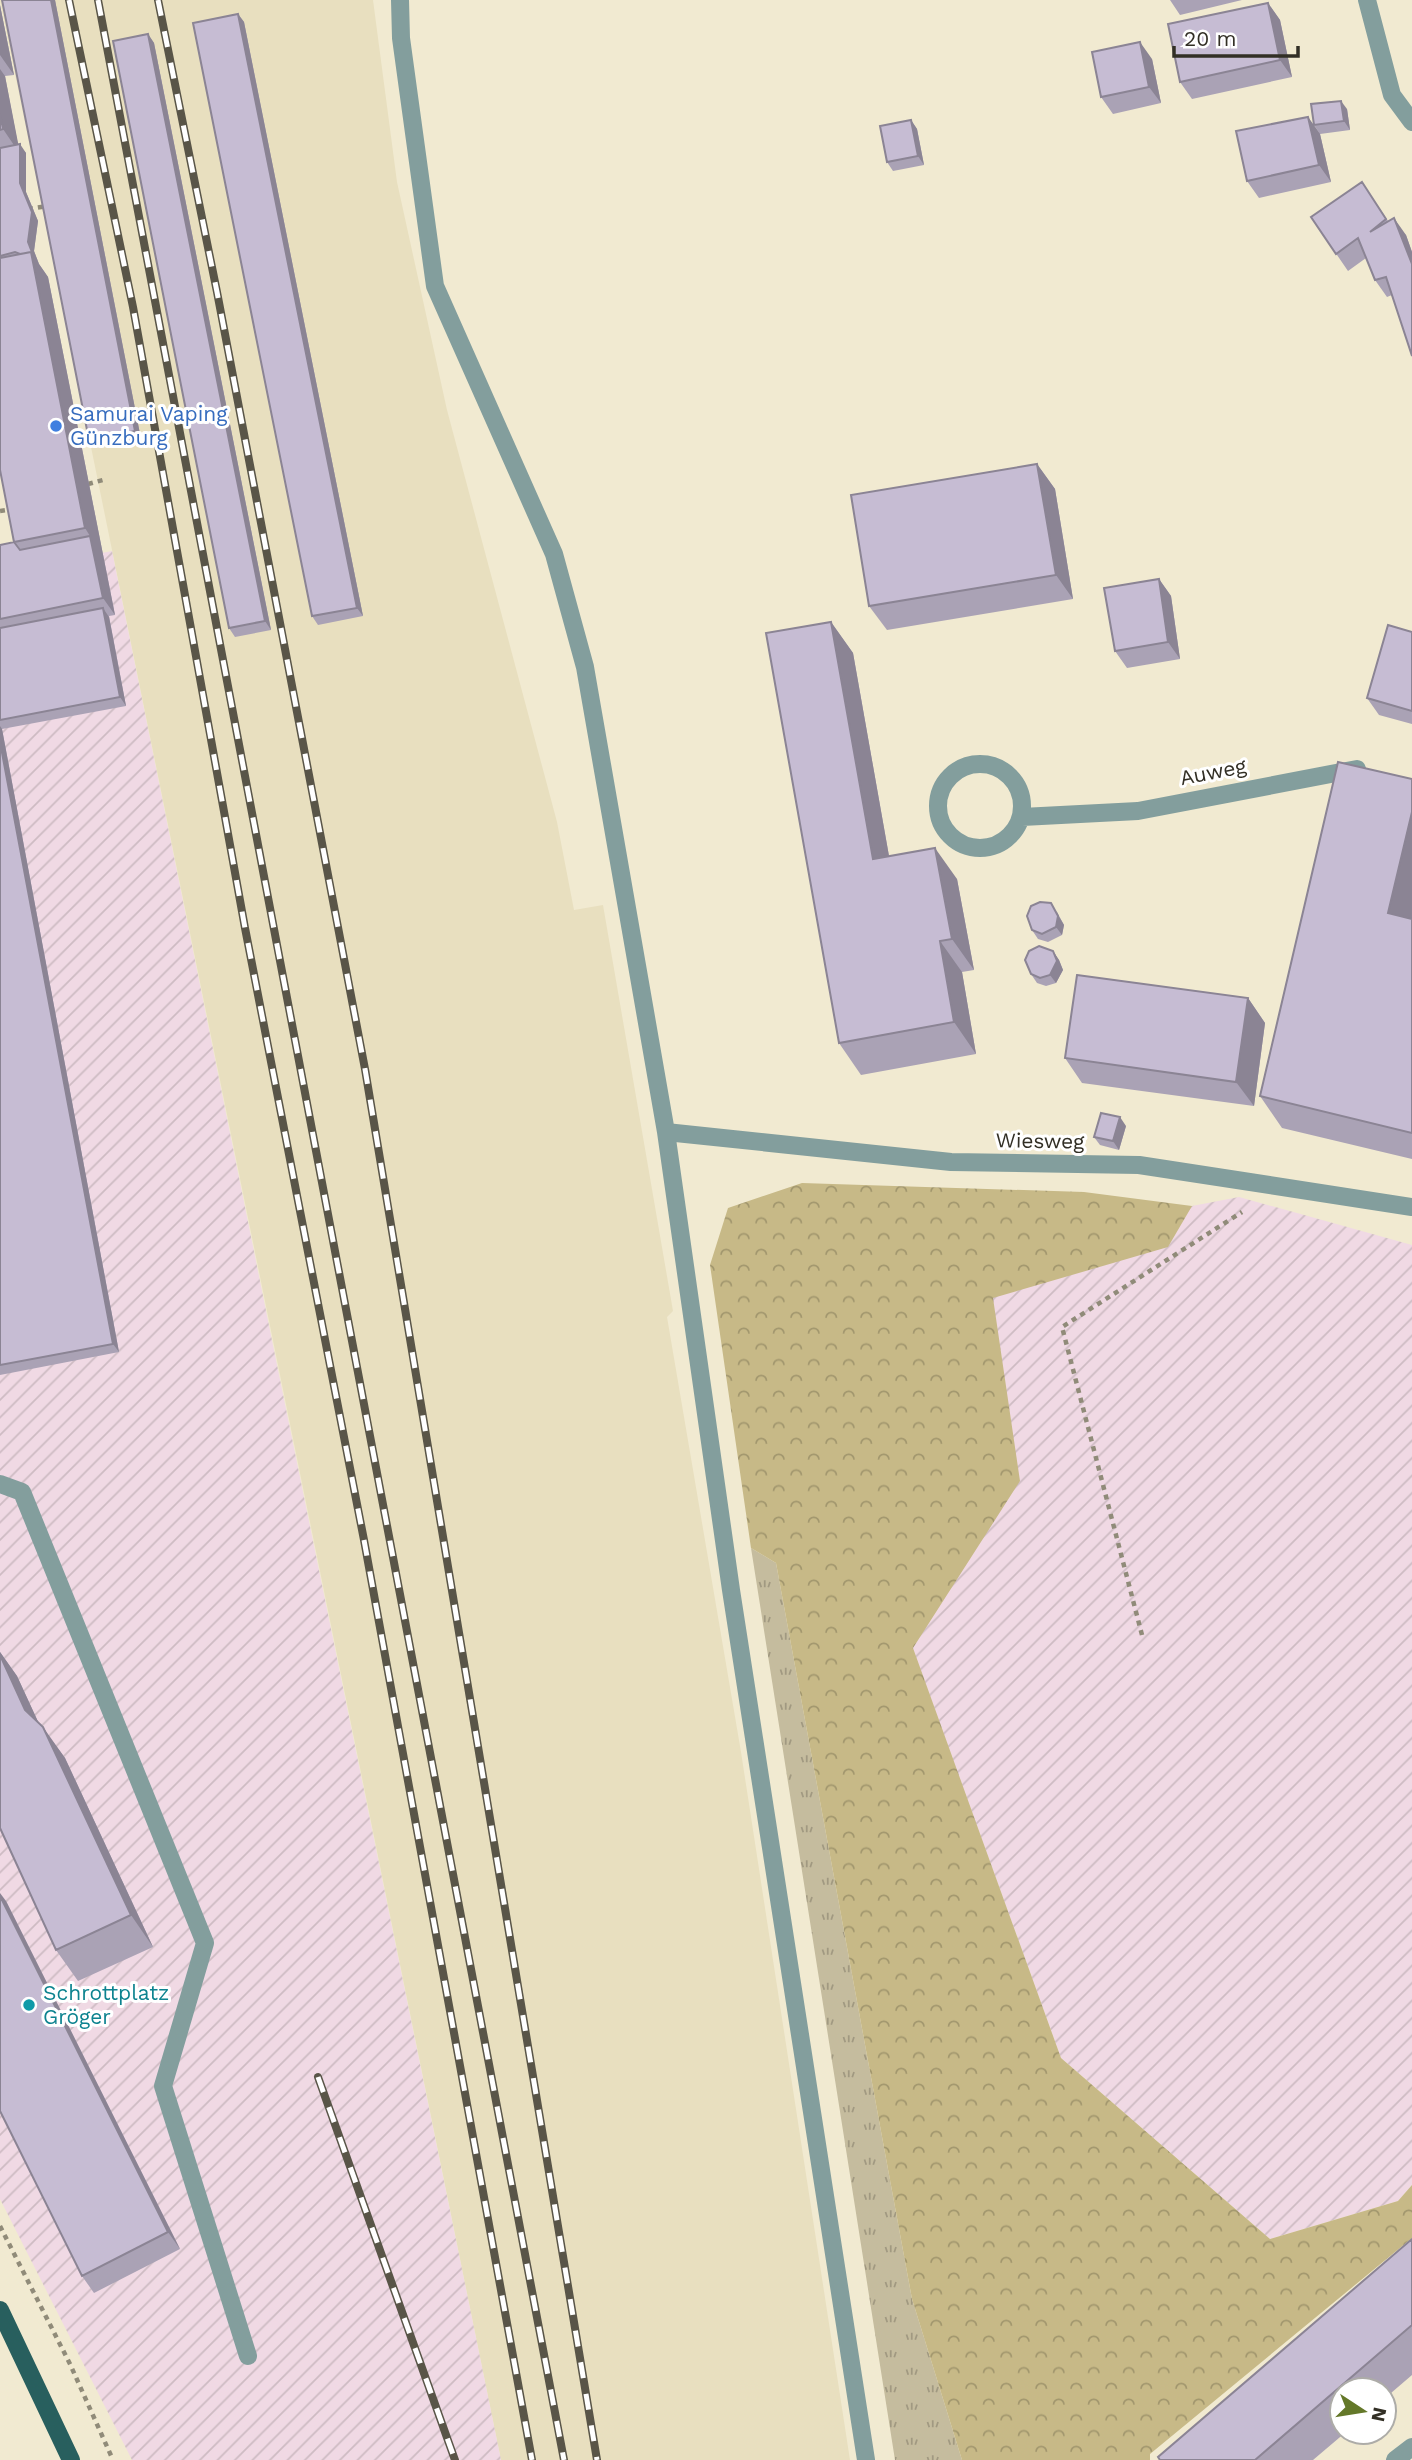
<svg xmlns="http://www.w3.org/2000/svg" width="1412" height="2460" viewBox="0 0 1412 2460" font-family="'Work Sans',sans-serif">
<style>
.built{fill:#e8dfbf}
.industrial{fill:url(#industrial-furrows)}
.grass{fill:url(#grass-tufts)}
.forest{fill:url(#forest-crowns)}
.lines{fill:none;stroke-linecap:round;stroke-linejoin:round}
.path{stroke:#908b79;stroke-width:4.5;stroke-dasharray:5 5;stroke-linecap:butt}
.minor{stroke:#839e9d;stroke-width:18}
.major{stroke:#285f5e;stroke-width:18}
.rail-casing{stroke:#595548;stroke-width:8}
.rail{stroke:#fff;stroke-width:5;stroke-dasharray:16;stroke-linecap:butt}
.wall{fill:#aaa2b5}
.shaded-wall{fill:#8b8494}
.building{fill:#c6bcd3;stroke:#8b8494;stroke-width:2}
.shop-dot{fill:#3f7fe0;stroke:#fff;stroke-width:2.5}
.culture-dot{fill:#0f9aa8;stroke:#fff;stroke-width:2.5}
.labels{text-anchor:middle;stroke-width:6;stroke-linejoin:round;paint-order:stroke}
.shop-label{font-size:21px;fill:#366cbe;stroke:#fff;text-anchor:start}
.street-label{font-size:21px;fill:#322f25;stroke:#fff}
.culture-label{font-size:21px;fill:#0d838f;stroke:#fff;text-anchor:start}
</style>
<defs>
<pattern id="industrial-furrows" width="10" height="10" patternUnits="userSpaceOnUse" patternTransform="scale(1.75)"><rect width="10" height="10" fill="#f0d9e4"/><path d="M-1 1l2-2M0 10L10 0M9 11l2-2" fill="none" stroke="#cebbc3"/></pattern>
<pattern id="grass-tufts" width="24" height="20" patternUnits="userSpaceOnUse" patternTransform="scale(1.75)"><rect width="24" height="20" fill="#c5bc9e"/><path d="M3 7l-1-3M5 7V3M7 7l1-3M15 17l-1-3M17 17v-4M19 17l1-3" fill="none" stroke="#a19981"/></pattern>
<pattern id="forest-crowns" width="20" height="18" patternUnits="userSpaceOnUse" patternTransform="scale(1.75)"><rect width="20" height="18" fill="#c7b987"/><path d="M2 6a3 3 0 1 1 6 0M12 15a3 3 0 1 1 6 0" fill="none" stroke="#a2976e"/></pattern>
</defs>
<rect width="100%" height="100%" fill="#f1ead1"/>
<path class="built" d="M 0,0 L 373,0 L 397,182 L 447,410 L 557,822 L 574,910 L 603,905 L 673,1311 L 667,1317 L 741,1752 L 850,2460 L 501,2460 Z"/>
<path class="industrial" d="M 112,551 L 276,1360 L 501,2460 L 132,2460 L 0,2199 L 0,565 L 32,567 Z
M 1239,1197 L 1412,1245 L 1412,2185 L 1398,2201 L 1270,2239 L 1061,2058 L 781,1285 Z"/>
<path class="grass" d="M 751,1548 L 776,1563 L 912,2299 L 962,2460 L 895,2460 Z"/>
<path class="forest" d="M 802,1183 L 1084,1192 L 1192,1206 L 1168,1247 L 993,1298 L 1020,1481 L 913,1648 L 1061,2058 L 1270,2239 L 1398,2201 L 1412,2185 L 1412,2238 L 1150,2454 L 1150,2460 L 962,2460 L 912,2299 L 776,1563 L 751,1548 L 710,1265 L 728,1208 Z"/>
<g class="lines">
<path class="path" d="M 28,209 L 47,206
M 88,484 L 103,480
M 0,511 L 13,509
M 1142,1635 L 1062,1327 L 1242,1212
M 0,2226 L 70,2364 L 113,2460"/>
<path class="minor" d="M 400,0 L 401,38 L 435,286 L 554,554 L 585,667 L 666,1132 L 731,1590 L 866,2460
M 1367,0 L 1392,95 L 1412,122
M938 806a42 42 0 1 1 84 0a42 42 0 1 1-84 0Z
M 1022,817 L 1138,811 L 1357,769
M 666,1132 L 951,1162 L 1139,1165 L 1412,1207
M 0,1484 L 22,1492 L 205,1943 L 163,2086 L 248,2356
M 1395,2460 L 1412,2447"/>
<path class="major" d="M 0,2310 L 71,2460"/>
<defs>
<path id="rail" d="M 69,0 L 133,307 L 245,928 L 364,1540 L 532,2460
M 98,0 L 564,2460
M 158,0 L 217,292 L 365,1069 L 597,2460
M 318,2077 L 455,2460"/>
</defs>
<use href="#rail" class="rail-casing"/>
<use href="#rail" class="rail"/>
</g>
<path class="wall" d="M 2,0 L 55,0 L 141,439 L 95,448 L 89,440 Z
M 1170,0 L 1242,0 L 1180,15 Z
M 1268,3 L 1280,20 L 1292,77 L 1192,99 L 1180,82 Z
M 0,5 L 14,75 L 5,76 L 18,145 L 26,153 L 26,192 L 38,221 L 34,251 L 39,264 L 48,277 L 115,615 L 109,616 L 126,706 L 2,729 L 119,1352 L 0,1375 L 0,545 L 14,542 L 0,470 Z
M 238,14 L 244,22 L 363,616 L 318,625 L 312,616 Z
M 148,34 L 154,43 L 271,630 L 235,637 L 229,628 Z
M 1152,59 L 1161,103 L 1113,114 L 1101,97 Z
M 1347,109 L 1350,130 L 1320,134 L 1314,125 Z
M 1308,117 L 1320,134 L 1331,182 L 1259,198 L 1247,181 Z
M 911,120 L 917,129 L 924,165 L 893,171 L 887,162 Z
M 1362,182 L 1388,221 L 1406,235 L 1412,252 L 1412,356 L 1392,295 L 1387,297 L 1375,280 L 1366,258 L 1348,271 L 1311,217 Z
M 1037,464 L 1055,489 L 1073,599 L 887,630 L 869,606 Z
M 1159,579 L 1171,596 L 1180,659 L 1127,668 L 1115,651 Z
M 831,622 L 853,653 L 889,856 L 957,879 L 974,970 L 962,972 L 976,1054 L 861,1075 L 839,1043 Z
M 1412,632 L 1412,724 L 1379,715 L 1367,698 Z
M 1412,779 L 1412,1159 L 1282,1128 L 1260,1096 Z
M 1057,912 L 1064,925 L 1062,935 L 1048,942 L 1038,939 L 1032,930 Z
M 1053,951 L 1059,960 L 1063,970 L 1056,983 L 1046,986 L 1037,983 L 1031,974 Z
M 1248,998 L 1265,1023 L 1254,1106 L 1082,1083 L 1065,1058 Z
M 1126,1126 L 1119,1150 L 1100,1145 L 1094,1137 Z
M 0,1652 L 17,1676 L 38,1722 L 65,1758 L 153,1947 L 78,1981 L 56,1950 L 0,1828 Z
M 6,1901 L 180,2249 L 94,2293 L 82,2276 Z
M 1412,2239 L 1412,2375 L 1384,2399 L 1384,2390 L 1342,2390 L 1342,2432 L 1346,2432 L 1313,2460 L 1160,2460 Z"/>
<path class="shaded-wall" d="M 51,0 L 55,0 L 141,439 L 135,431 Z
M 1268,3 L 1280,20 L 1292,77 L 1280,60 Z
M 0,5 L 14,75 L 0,55 Z
M 238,14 L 244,22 L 363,616 L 357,608 Z
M 148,34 L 154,43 L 271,630 L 265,621 Z
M 1140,42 L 1152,59 L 1161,103 L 1149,87 Z
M 0,69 L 5,76 L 20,153 L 20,144 L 26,153 L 26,192 L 38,221 L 34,251 L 39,264 L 48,277 L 115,615 L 103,598 L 90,536 L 85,528 L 28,242 L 20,183 L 20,154 L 3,129 L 0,114 Z
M 1341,101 L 1347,109 L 1350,130 L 1344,121 Z
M 1308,117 L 1320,134 L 1331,182 L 1319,165 Z
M 911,120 L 917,129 L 924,165 L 918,156 Z
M 1394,218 L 1406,235 L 1412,252 L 1412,264 Z
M 1037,464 L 1055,489 L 1073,599 L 1056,575 Z
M 1159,579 L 1171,596 L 1180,659 L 1168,642 Z
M 103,608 L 109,617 L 126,706 L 120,697 Z
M 831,622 L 853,653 L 895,890 L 873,859 Z
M 0,726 L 2,729 L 119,1352 L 113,1344 L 0,742 Z
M 1412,812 L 1412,938 L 1388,913 Z
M 935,848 L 957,879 L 974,970 L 952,939 Z
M 1051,903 L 1064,925 L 1062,935 L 1056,927 Z
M 940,941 L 962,972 L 976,1054 L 954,1022 Z
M 1053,951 L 1059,960 L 1063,970 L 1056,983 L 1050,975 Z
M 1248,998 L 1265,1023 L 1254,1106 L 1236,1082 Z
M 1120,1117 L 1126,1126 L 1119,1150 L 1113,1141 Z
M 0,1652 L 17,1676 L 47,1741 L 25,1710 L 0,1655 Z
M 43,1727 L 65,1758 L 153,1947 L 131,1915 Z
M 0,1893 L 6,1901 L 180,2249 L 168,2232 L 0,1896 Z"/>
<path class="building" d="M 2,0 L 51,0 L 135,431 L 89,440 Z
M 1268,3 L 1280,60 L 1180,82 L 1168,24 Z
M 238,14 L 357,608 L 312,616 L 193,23 Z
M 148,34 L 265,621 L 229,628 L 113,41 Z
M 1140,42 L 1149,87 L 1101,97 L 1092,52 Z
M 1341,101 L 1344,121 L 1314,125 L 1311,104 Z
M 0,114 L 3,129 L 0,130 Z
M 1308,117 L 1319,165 L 1247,181 L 1236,131 Z
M 911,120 L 918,156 L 887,162 L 880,126 Z
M 20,144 L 20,183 L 32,212 L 28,242 L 33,255 L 31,252 L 20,254 L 15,252 L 0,256 L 0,148 Z
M 1362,182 L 1386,219 L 1370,232 L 1394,218 L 1412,264 L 1412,356 L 1386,277 L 1375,280 L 1358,238 L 1336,254 L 1311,217 Z
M 31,252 L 85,528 L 14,542 L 0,470 L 0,258 Z
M 1037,464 L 1056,575 L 869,606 L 851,495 Z
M 90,536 L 103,598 L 0,619 L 0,545 L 14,542 L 20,550 Z
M 1159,579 L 1168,642 L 1115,651 L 1104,588 Z
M 103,608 L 120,697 L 0,720 L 0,628 Z
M 831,622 L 873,859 L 935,848 L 952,939 L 940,941 L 954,1022 L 839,1043 L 766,633 Z
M 1388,625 L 1412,632 L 1412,711 L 1367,698 Z
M 0,742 L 113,1344 L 0,1365 Z
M 1338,762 L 1412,779 L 1412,812 L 1388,913 L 1412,919 L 1412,1133 L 1260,1096 Z
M 1040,902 L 1051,903 L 1058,916 L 1056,927 L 1042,934 L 1032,930 L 1027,916 L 1031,906 Z
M 1039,946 L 1053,951 L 1057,961 L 1050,975 L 1040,978 L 1031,974 L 1025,960 L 1029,951 Z
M 1077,975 L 1248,998 L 1236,1082 L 1065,1058 Z
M 1101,1113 L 1120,1117 L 1113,1141 L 1094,1137 Z
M 0,1655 L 25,1710 L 43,1727 L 131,1915 L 56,1950 L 0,1828 Z
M 0,1896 L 168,2232 L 82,2276 L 0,2111 Z
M 1412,2239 L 1412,2325 L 1255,2460 L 1160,2460 L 1158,2457 Z"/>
<circle class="shop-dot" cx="56" cy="426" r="7"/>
<circle class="culture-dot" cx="29" cy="2005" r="7"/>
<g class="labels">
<g class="shop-label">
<text x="70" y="421">Samurai Vaping<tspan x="70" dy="24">Günzburg</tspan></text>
</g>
<g class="street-label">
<text transform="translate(1213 772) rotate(-11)" y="7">Auweg</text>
<text transform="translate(1040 1141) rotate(1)" y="7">Wiesweg</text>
</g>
<g class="culture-label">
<text x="43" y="2000">Schrottplatz<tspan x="43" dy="24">Gröger</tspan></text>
</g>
</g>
<g transform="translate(1363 2411) rotate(102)"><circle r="33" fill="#ffffff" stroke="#adaca8" stroke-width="2"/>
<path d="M0-5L12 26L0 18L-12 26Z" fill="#647829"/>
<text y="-10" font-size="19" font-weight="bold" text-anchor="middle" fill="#322f25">N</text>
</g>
<path d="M1174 46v10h124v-10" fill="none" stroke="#322f25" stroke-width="3.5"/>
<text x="1184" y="46" font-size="21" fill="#322f25" stroke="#ffffff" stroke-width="5" paint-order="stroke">20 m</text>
</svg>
